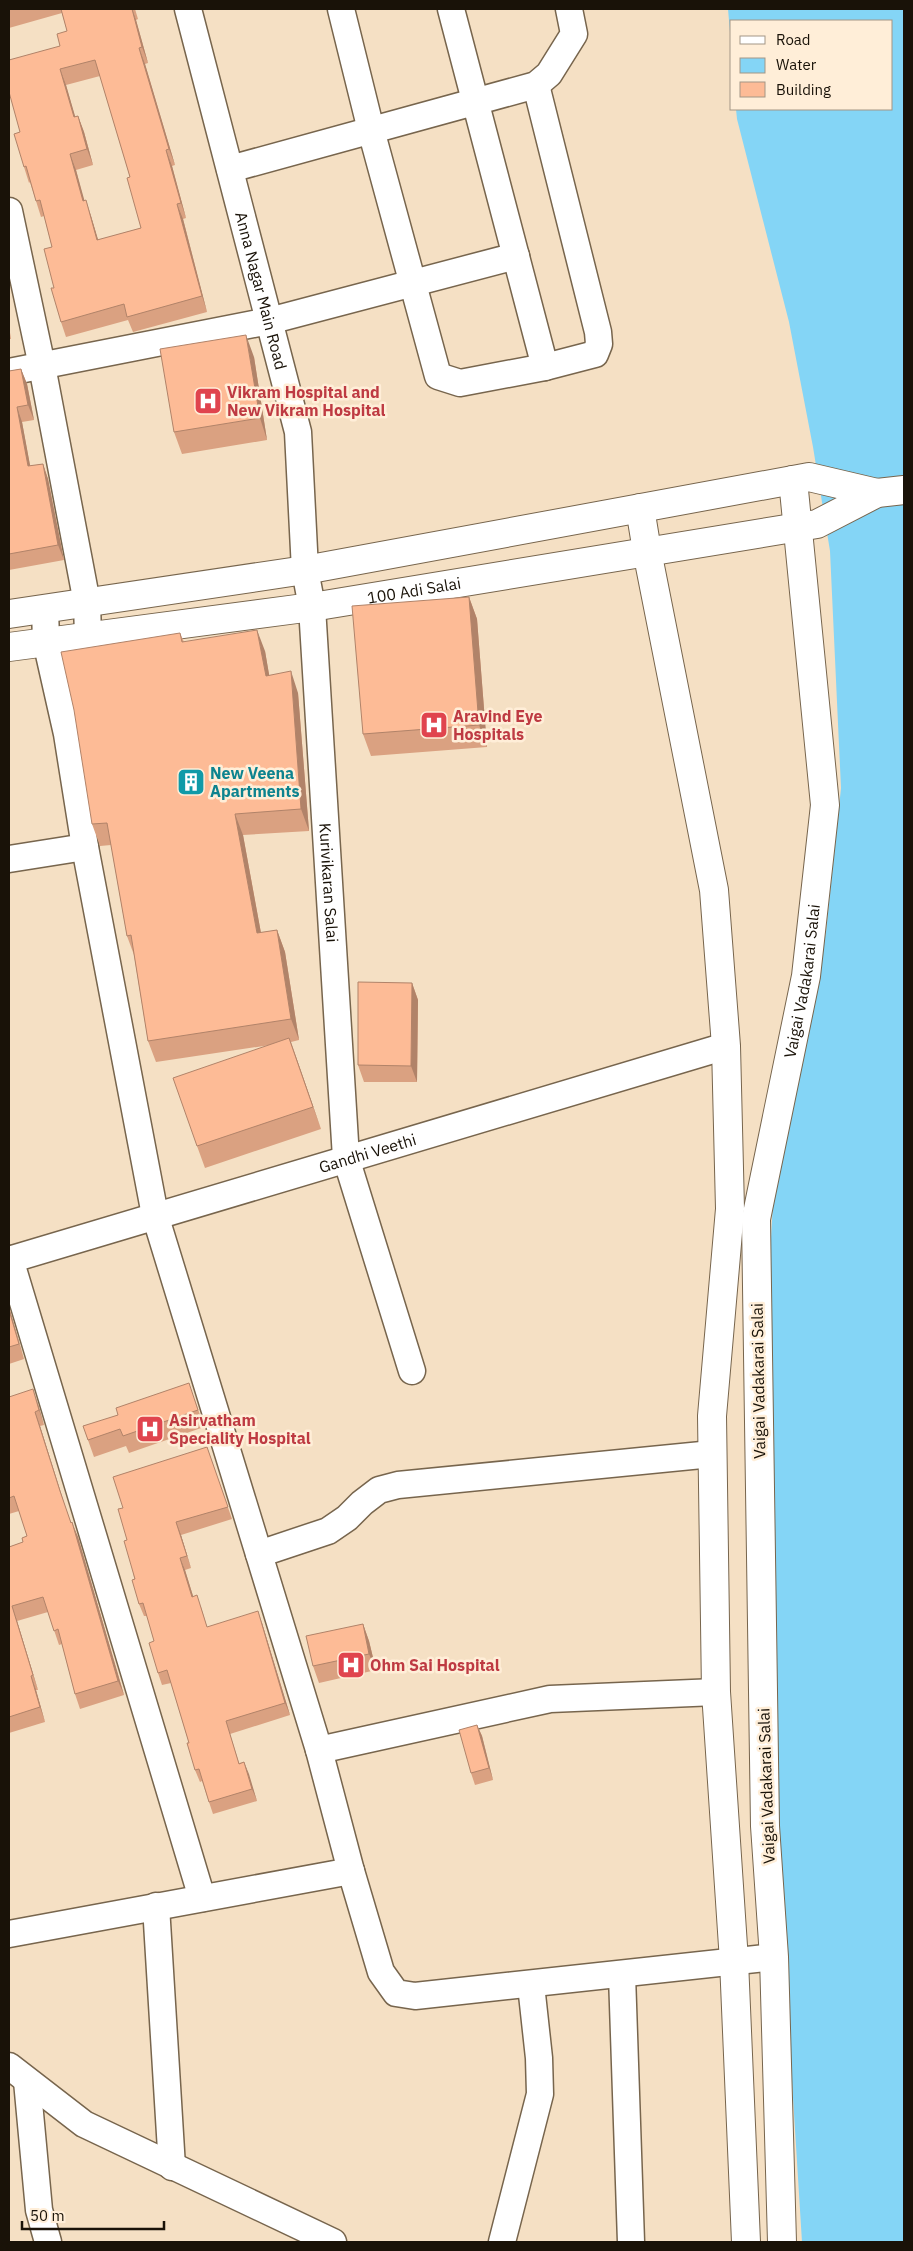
<svg xmlns="http://www.w3.org/2000/svg" width="913" height="2251" viewBox="0 0 913 2251" font-family="'IBM Plex Sans',sans-serif">
<style>
.water{fill:#84d5f6}
.lines{fill:none;stroke-linecap:round;stroke-linejoin:round}
.minor-casing{stroke:#77654d;stroke-width:29}
.major-casing{stroke:#77654d;stroke-width:30}
.minor{stroke:#fff;stroke-width:26}
.major{stroke:#fff;stroke-width:28}
.wall{fill:#daa181;fill-rule:evenodd}
.shaded-wall{fill:#b18369}
.building{fill:#fdbb96;stroke:#b18369;fill-rule:evenodd}
.labels{text-anchor:middle;stroke-width:5;stroke-linejoin:round;paint-order:stroke}
.street-label{font-size:16px;fill:#191208;stroke:#ffeed8}
.health-label{font-size:16px;font-weight:bold;fill:#be3a42;stroke:#ffeed8;text-anchor:start}
.culture-label{font-size:16px;font-weight:bold;fill:#0d838f;stroke:#ffeed8;text-anchor:start}
</style>
<rect width="100%" height="100%" fill="#f5e0c4"/>
<path class="water" d="M 728,9 L 904,9 L 904,2242 L 802,2242 L 783,1937 L 770,1662 L 768,1293 L 774,1184 L 826,932 L 841,788 L 830,551 L 813,447 L 789,322 L 737,119 L 736,109 L 892,109 L 892,21 L 732,21 L 732,55 Z"/>
<g class="lines">
<defs>
<g id="minor">
<path id="s1" d="M 188,9 L 298,432 L 305,570 L 312,607 L 346,1158 L 412,1371"/>
<path d="M 341,9 L 371,130 L 438,376 L 460,383 L 545,367 L 595,354 L 599,344 L 598,332 L 536,85"/>
<path d="M 451,9 L 545,367"/>
<path d="M 230,169 L 536,85 L 549,74 L 574,34 L 569,9"/>
<path d="M 9,211 L 42,366 L 87,603 L 88,636"/>
<path d="M 9,372 L 269,321 L 516,256"/>
<path d="M 45,609 L 46,641 L 67,734 L 85,847 L 155,1215 L 319,1750 L 351,1871 L 381,1972 L 396,1993 L 415,1996 L 774,1957"/>
<path d="M 9,859 L 85,847"/>
<path d="M 10,1259 L 202,1898"/>
<path id="s2" d="M 9,1260 L 726,1046"/>
<path d="M 259,1554 L 328,1531 L 347,1518 L 362,1503 L 379,1490 L 398,1485 L 712,1454"/>
<path d="M 319,1750 L 550,1699 L 716,1692"/>
<path d="M 156,1906 L 172,2167"/>
<path d="M 9,1934 L 351,1871"/>
<path d="M 622,1975 L 631,2242"/>
<path d="M 9,2066 L 84,2124 L 333,2242"/>
<path d="M 27,2081 L 39,2210 L 48,2242"/>
<path d="M 502,2242 L 540,2094 L 539,2058 L 531,1985"/>
</g>
<g id="major">
<path d="M 640,508 L 647,551 L 714,890 L 726,1046 L 730,1209 L 712,1416 L 716,1692 L 734,1961 L 746,2242"/>
<path d="M 9,614 L 305,570 L 809,477 L 877,493"/>
<path id="s3" d="M 9,647 L 312,607 L 817,524 L 877,493 L 904,490"/>
<path id="s4" d="M 782,2242 L 774,1957 L 765,1826 L 756,1219 L 806,976 L 825,805 L 793,480"/>
</g>
</defs>
<use href="#minor" class="minor-casing"/>
<use href="#major" class="major-casing"/>
<use href="#minor" class="minor"/>
<use href="#major" class="major"/>
</g>
<path class="wall" d="M 9,9 L 135,9 L 138,19 L 136,20 L 148,63 L 145,64 L 175,165 L 172,166 L 186,218 L 183,219 L 207,312 L 133,332 L 128,320 L 66,337 L 61,322 L 54,288 L 52,247 L 44,216 L 41,217 L 36,201 L 30,182 L 29,183 L 24,167 L 20,132 L 67,31 L 62,13 L 9,28 ZM 100,76 L 130,177 L 141,228 L 98,240 L 91,216 L 84,201 L 76,170 L 93,165 L 84,132 L 78,116 L 75,117 L 66,85 Z
M 9,326 L 11,339 L 9,339 Z
M 254,357 L 267,440 L 182,454 L 174,432 Z
M 21,369 L 27,384 L 34,420 L 22,422 L 30,466 L 43,464 L 48,479 L 64,560 L 9,570 L 9,371 Z
M 469,597 L 477,619 L 487,747 L 371,756 L 363,734 Z
M 180,633 L 184,642 L 265,651 L 269,675 L 298,693 L 309,831 L 243,835 L 261,933 L 277,930 L 285,952 L 299,1040 L 291,1042 L 321,1129 L 205,1168 L 197,1146 L 270,1045 L 156,1062 L 148,1041 L 134,955 L 127,936 L 111,845 L 100,846 L 92,824 Z
M 412,983 L 418,1000 L 417,1082 L 364,1082 L 358,1065 Z
M 9,1307 L 24,1359 L 9,1364 Z
M 9,1397 L 38,1404 L 44,1425 L 40,1426 L 65,1506 L 71,1523 L 78,1537 L 124,1695 L 80,1709 L 75,1694 L 62,1644 L 59,1645 L 48,1612 L 17,1621 L 38,1690 L 36,1690 L 45,1722 L 9,1733 L 9,1547 L 23,1542 L 27,1536 L 19,1511 L 9,1514 Z
M 195,1400 L 204,1427 L 129,1453 L 126,1446 L 94,1457 L 83,1426 Z
M 207,1447 L 232,1519 L 181,1535 L 191,1568 L 185,1570 L 193,1596 L 201,1607 L 207,1627 L 262,1623 L 290,1715 L 230,1734 L 239,1763 L 244,1762 L 257,1801 L 213,1814 L 202,1781 L 200,1782 L 195,1770 L 189,1743 L 171,1683 L 162,1685 L 158,1673 L 154,1641 L 147,1616 L 144,1616 L 139,1604 L 127,1540 L 123,1508 Z
M 363,1624 L 369,1641 L 376,1670 L 319,1683 L 313,1666 Z
M 477,1725 L 482,1736 L 493,1780 L 475,1785 L 471,1773 Z"/>
<path class="shaded-wall" d="M 132,9 L 136,20 L 148,63 L 142,47 Z
M 139,48 L 145,64 L 175,165 L 169,149 Z
M 60,69 L 66,85 L 80,133 L 74,117 Z
M 78,116 L 84,132 L 93,165 L 87,149 Z
M 166,150 L 172,166 L 186,218 L 181,203 Z
M 70,154 L 76,170 L 89,217 L 83,201 Z
M 86,200 L 91,216 L 103,256 L 97,240 Z
M 177,204 L 183,219 L 207,312 L 202,296 Z
M 246,335 L 254,357 L 267,440 L 260,418 Z
M 21,369 L 27,384 L 34,420 L 28,405 Z
M 17,407 L 22,422 L 33,481 L 28,466 Z
M 43,464 L 48,479 L 64,560 L 58,545 Z
M 469,597 L 477,619 L 487,747 L 479,725 Z
M 257,630 L 265,651 L 273,697 L 266,676 Z
M 291,671 L 298,693 L 309,831 L 301,809 Z
M 235,814 L 243,835 L 265,955 L 257,933 Z
M 277,930 L 285,952 L 299,1040 L 291,1019 Z
M 412,983 L 418,1000 L 417,1082 L 411,1066 Z
M 289,1038 L 297,1060 L 321,1129 L 313,1107 Z
M 9,1307 L 24,1359 L 9,1310 Z
M 33,1389 L 38,1404 L 44,1425 L 39,1410 Z
M 35,1412 L 40,1426 L 65,1506 L 60,1491 Z
M 72,1522 L 78,1537 L 124,1695 L 118,1681 Z
M 176,1522 L 181,1535 L 191,1568 L 187,1556 Z
M 180,1558 L 185,1570 L 197,1609 L 192,1597 Z
M 12,1606 L 17,1621 L 38,1690 L 33,1675 Z
M 258,1611 L 262,1623 L 290,1715 L 285,1703 Z
M 363,1624 L 369,1641 L 376,1670 L 369,1654 Z
M 31,1676 L 36,1690 L 45,1722 L 40,1707 Z
M 477,1725 L 482,1736 L 493,1780 L 489,1768 Z
M 244,1762 L 249,1774 L 257,1801 L 252,1789 Z"/>
<path class="building" d="M 61,9 L 132,9 L 142,47 L 139,48 L 169,149 L 166,150 L 181,203 L 177,204 L 202,296 L 127,317 L 124,304 L 61,322 L 51,288 L 54,288 L 44,249 L 52,247 L 40,200 L 36,201 L 26,166 L 24,167 L 14,134 L 20,132 L 9,92 L 9,60 L 60,46 L 57,34 L 67,31 ZM 95,60 L 130,177 L 127,178 L 141,228 L 97,240 L 86,200 L 83,201 L 70,154 L 87,149 L 78,116 L 74,117 L 60,69 Z
M 246,335 L 260,418 L 174,432 L 160,349 Z
M 21,369 L 28,405 L 17,407 L 28,466 L 43,464 L 58,545 L 9,554 L 9,371 Z
M 469,597 L 479,725 L 363,734 L 352,606 Z
M 257,630 L 266,676 L 291,671 L 301,809 L 235,814 L 257,933 L 277,930 L 291,1019 L 148,1041 L 131,935 L 127,936 L 107,823 L 92,824 L 74,710 L 61,652 L 180,633 L 182,642 Z
M 358,982 L 412,983 L 411,1066 L 358,1065 Z
M 289,1038 L 313,1107 L 197,1146 L 173,1078 Z
M 9,1310 L 19,1344 L 9,1347 Z
M 189,1383 L 198,1410 L 123,1436 L 120,1429 L 88,1440 L 83,1426 L 118,1415 L 116,1408 Z
M 33,1389 L 39,1410 L 35,1412 L 60,1491 L 71,1523 L 72,1522 L 118,1681 L 75,1694 L 58,1629 L 54,1631 L 43,1597 L 12,1606 L 33,1675 L 31,1676 L 40,1707 L 9,1717 L 9,1547 L 23,1542 L 22,1538 L 27,1536 L 14,1496 L 9,1498 L 9,1397 Z
M 207,1447 L 228,1507 L 176,1522 L 187,1556 L 180,1558 L 192,1597 L 197,1595 L 207,1627 L 258,1611 L 285,1703 L 226,1721 L 239,1764 L 244,1762 L 252,1789 L 209,1802 L 199,1769 L 195,1770 L 187,1743 L 189,1743 L 167,1670 L 158,1673 L 149,1643 L 154,1641 L 143,1603 L 139,1604 L 132,1580 L 135,1579 L 124,1541 L 127,1540 L 118,1509 L 123,1508 L 113,1477 Z
M 363,1624 L 369,1654 L 313,1666 L 306,1636 Z
M 477,1725 L 489,1768 L 471,1773 L 459,1730 Z"/>
<defs>
<symbol id="hospital-square" viewBox="-11 -11 22 22"><rect x="-9" y="-9" width="18" height="18" rx="4" fill="#e0444e" stroke="#ffeed8"/><path d="M-5-5h3v3.5h4V-5h3V5h-3V1.5h-4V5h-3Z" fill="#fff"/></symbol>
<symbol id="building-square" viewBox="-11 -11 22 22"><rect x="-9" y="-9" width="18" height="18" rx="4" fill="#0f9aa8" stroke="#ffeed8"/><path d="M-4-6H4V6H1V3H-1V6H-4ZM-2.5-4.3h1.7v1.8h-1.7ZM.8-4.3h1.7v1.8H.8ZM-2.5-1h1.7V.8h-1.7ZM.8-1h1.7V.8H.8Z" fill="#fff"/></symbol>
</defs>
<g fill-rule="evenodd">
<use href="#hospital-square" x="192" y="385" width="32" height="32"/>
<use href="#hospital-square" x="418" y="709" width="32" height="32"/>
<use href="#building-square" x="175" y="766" width="32" height="32"/>
<use href="#hospital-square" x="134" y="1413" width="32" height="32"/>
<use href="#hospital-square" x="335" y="1649" width="32" height="32"/>
</g>
<g class="labels">
<g class="street-label">
<text dy="6" stroke="none"><textPath href="#s1" startOffset="291">Anna Nagar Main Road</textPath></text>
<text dy="6" stroke="none"><textPath href="#s3" startOffset="409">100 Adi Salai</textPath></text>
<text dy="6" stroke="none"><textPath href="#s1" startOffset="889">Kurivikaran Salai</textPath></text>
<text dy="6" stroke="none"><textPath href="#s4" startOffset="1266">Vaigai Vadakarai Salai</textPath></text>
<text dy="6" stroke="none"><textPath href="#s2" startOffset="374">Gandhi Veethi</textPath></text>
<text transform="translate(758 1381) rotate(-91)" y="6">Vaigai Vadakarai Salai</text>
<text transform="translate(766 1786) rotate(-92)" y="6">Vaigai Vadakarai Salai</text>
</g>
<g class="health-label">
<text x="227" y="398">Vikram Hospital and<tspan x="227" dy="18">New Vikram Hospital</tspan></text>
<text x="453" y="722">Aravind Eye<tspan x="453" dy="18">Hospitals</tspan></text>
<text x="169" y="1426">Asirvatham<tspan x="169" dy="18">Speciality Hospital</tspan></text>
<text x="370" y="1671">Ohm Sai Hospital</text>
</g>
<g class="culture-label">
<text x="210" y="779">New Veena<tspan x="210" dy="18">Apartments</tspan></text>
</g>
</g>
<rect width="913" height="2251" fill="none" stroke="#191208" stroke-width="20"/>
<rect x="730" y="20" width="162" height="90" fill="#ffeed8" stroke="#a39685"/>
<rect x="740" y="36" width="25" height="8" fill="#ffffff" stroke="#a39685"/>
<text x="776" y="45" font-size="15" fill="#191208">Road</text>
<rect x="740" y="58" width="25" height="15" fill="#84d5f6" stroke="#a39685"/>
<text x="776" y="70" font-size="15" fill="#191208">Water</text>
<rect x="740" y="82" width="25" height="15" fill="#fdbb96" stroke="#a39685"/>
<text x="776" y="95" font-size="15" fill="#191208">Building</text>
<path d="M22 2221v8h142v-8" fill="none" stroke="#191208" stroke-width="2.5"/>
<text x="30" y="2221" font-size="15" fill="#191208" stroke="#ffeed8" stroke-width="4" paint-order="stroke">50 m</text>
</svg>
